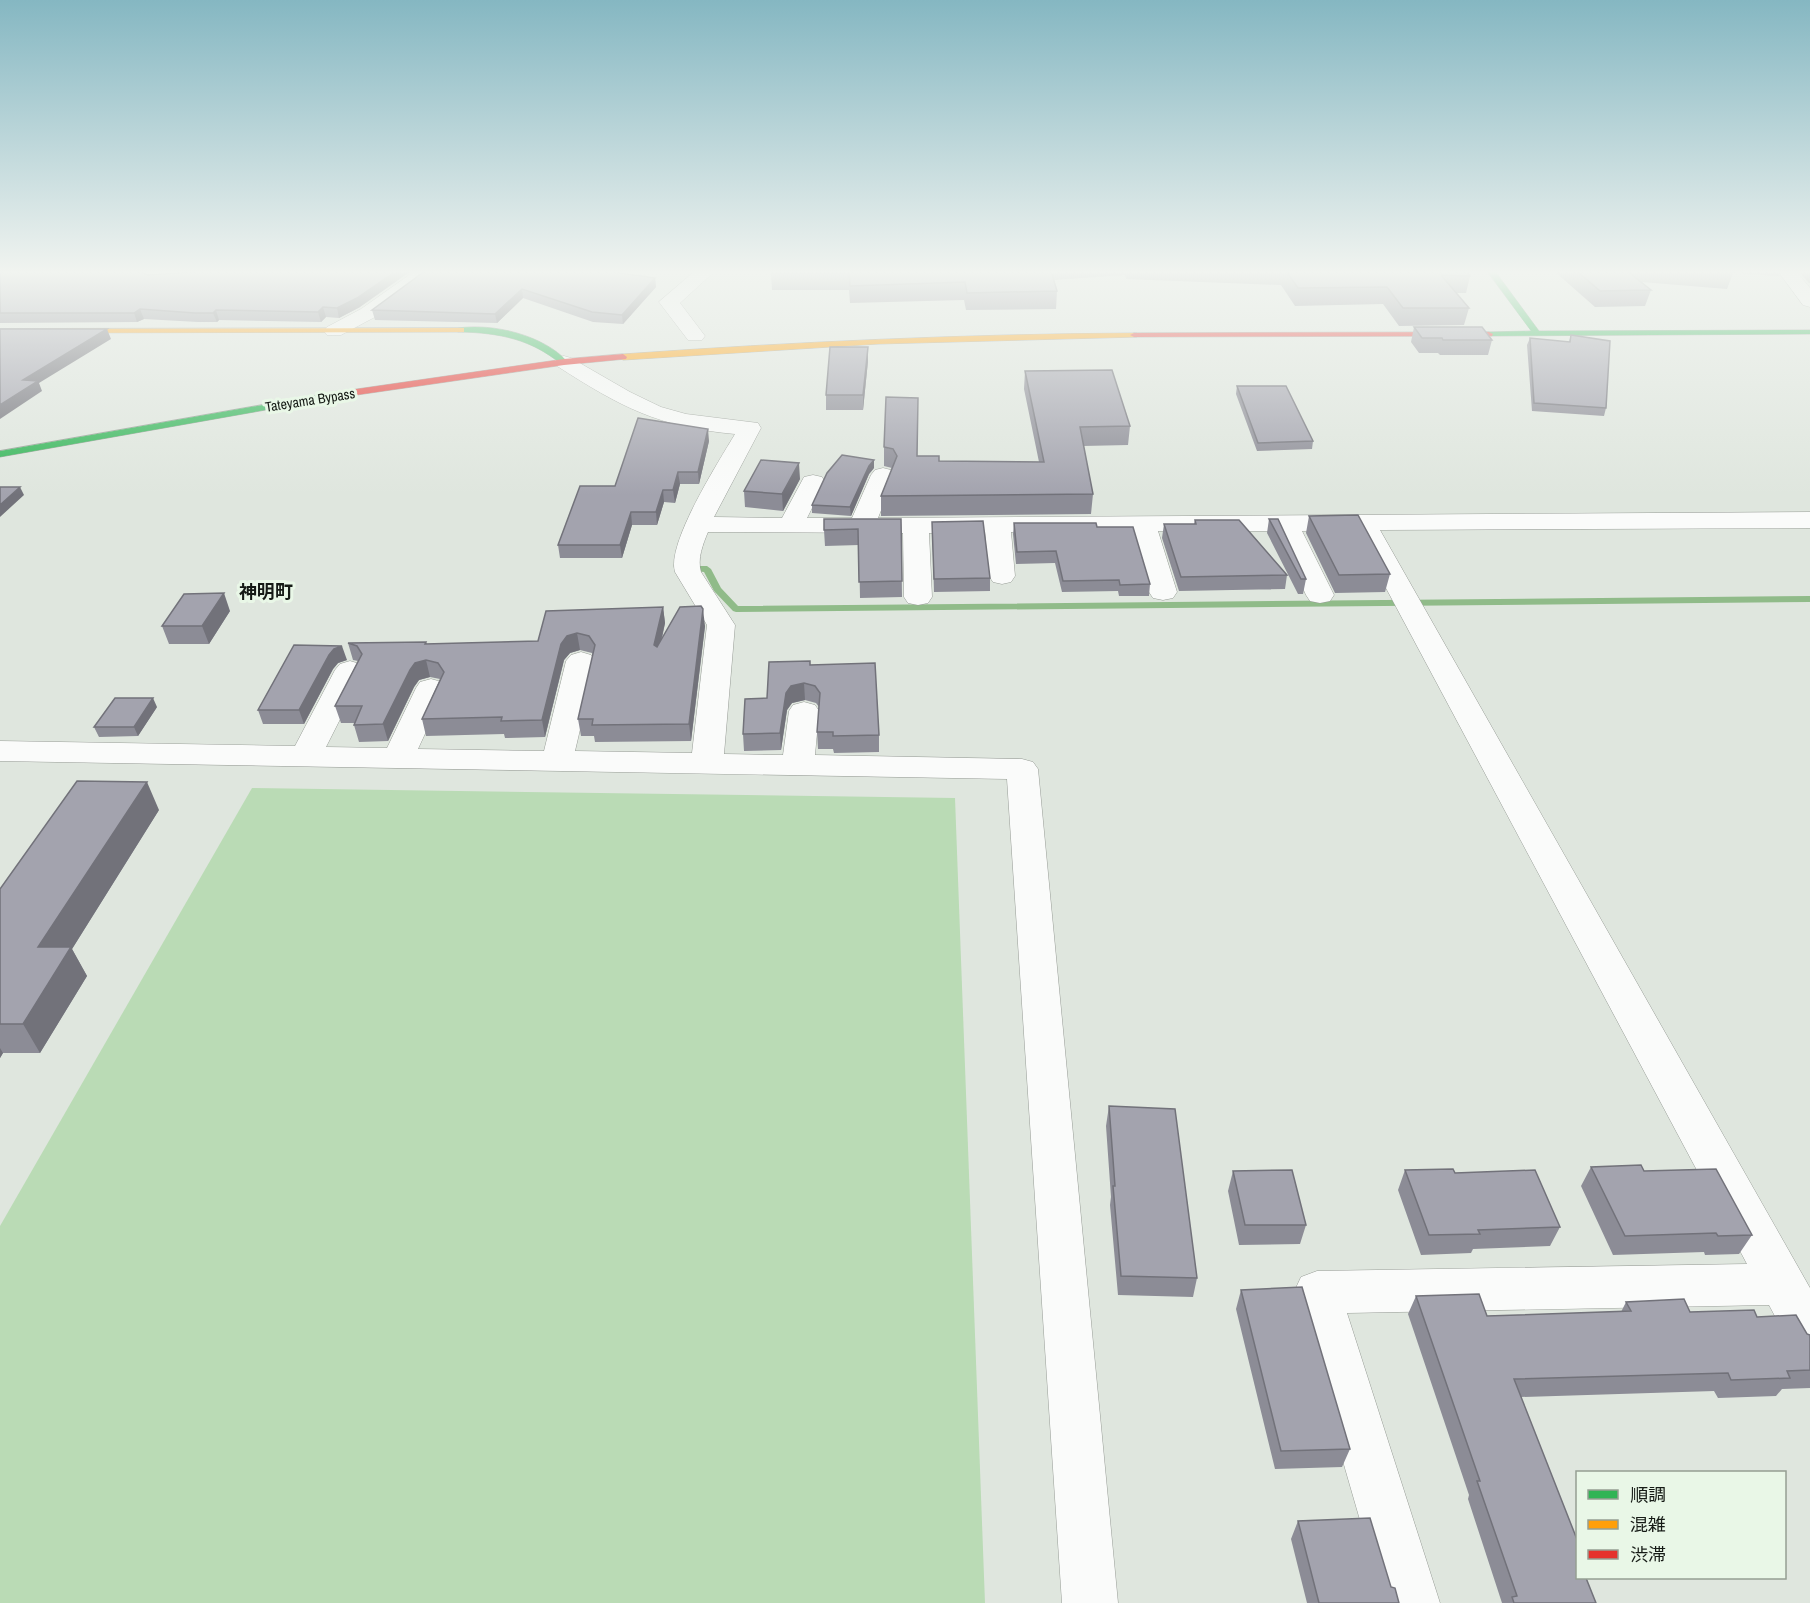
<svg xmlns="http://www.w3.org/2000/svg" width="1810" height="1603" viewBox="0 0 1810 1603" font-family="'Archivo Narrow','Noto Sans JP',sans-serif">
<style>
.green{fill:#badbb5}
.lines{fill:none;stroke-linecap:round;stroke-linejoin:round}
.stream{fill:#90bb89;fill-rule:evenodd}
.street-casing{stroke:#979c96;stroke-width:1}
.fast-casing{stroke:#979c96;stroke-width:1}
.slow-casing{stroke:#979c96;stroke-width:1}
.jam-casing{stroke:#979c96;stroke-width:1}
.street{fill:#fafbfa;fill-rule:evenodd}
.fast{fill:#30b455;fill-rule:evenodd}
.slow{fill:#ff9f0a;fill-rule:evenodd}
.jam{fill:#e5322d;fill-rule:evenodd}
.wall{fill:#8c8c96}
.shaded-wall{fill:#72727a}
.building{fill:#a3a3ae;stroke:#72727a;stroke-width:1.5}
.labels{text-anchor:middle;stroke-width:6;stroke-linejoin:round;paint-order:stroke}
.far-street-label{font-size:14px;fill:#161b16;stroke:#e9f7e7}
.neighbourhood-label{font-size:18px;font-weight:bold;fill:#161b16;stroke:#e9f7e7}
</style>
<rect width="100%" height="100%" fill="#dfe6de"/>
<path class="green" d="M 252,788 L 955,798 L 985,1603 L 0,1603 L 0,1226 Z"/>
<g class="lines">
<path class="stream" d="M 707,566 L 711,569 L 721,588 L 738,606 L 1810,596 L 1810,602 L 736,612 L 733,611 L 714,591 L 704,572 L 696,571 L 695,569 L 699,566 Z"/>
<defs>
<path id="street" d="M 415,271 L 436,271 L 375,317 L 341,335 L 327,335 L 324,331 L 327,327 L 361,309 Z
M 695,271 L 715,271 L 680,303 L 705,336 L 702,340 L 688,340 L 659,302 Z
M 1778,271 L 1796,271 L 1810,288 L 1810,307 L 1803,305 Z
M 564,356 L 571,358 L 630,392 L 661,407 L 686,414 L 758,423 L 761,428 L 714,517 L 782,518 L 804,477 L 813,475 L 822,477 L 825,482 L 807,518 L 852,518 L 871,475 L 875,470 L 883,468 L 891,470 L 895,475 L 878,518 L 1810,512 L 1810,528 L 1380,530 L 1810,1288 L 1810,1356 L 1793,1350 L 1769,1305 L 1347,1313 L 1440,1603 L 1384,1603 L 1294,1292 L 1301,1277 L 1317,1271 L 1747,1264 L 1355,530 L 1302,531 L 1334,595 L 1330,601 L 1320,603 L 1310,601 L 1306,595 L 1277,531 L 1158,531 L 1177,592 L 1173,598 L 1163,600 L 1153,598 L 1149,592 L 1132,532 L 1011,532 L 1015,576 L 1011,582 L 1002,584 L 993,582 L 989,576 L 985,532 L 929,533 L 932,597 L 928,603 L 918,605 L 908,603 L 904,597 L 903,533 L 708,532 C 703,544 697,559 701,572 L 735,625 L 724,754 L 783,755 L 789,711 L 793,705 L 804,702 L 815,705 L 819,711 L 815,755 L 1022,759 L 1033,762 L 1038,769 L 1118,1603 L 1062,1603 L 1007,779 L 0,761 L 0,741 L 295,746 L 335,670 L 340,664 L 350,661 L 360,664 L 365,670 L 326,747 L 387,748 L 416,688 L 420,682 L 431,679 L 442,682 L 446,688 L 418,749 L 544,751 L 566,661 L 571,655 L 581,652 L 591,655 L 596,661 L 575,751 L 692,753 L 707,625 L 675,572 C 666,544 719,461 735,434 C 658,427 621,407 557,366 L 554,362 L 557,358 Z"/>
<path id="fast" d="M 1487,271 L 1495,271 L 1539,331 L 1810,330 L 1810,334 L 1489,336 L 1485,334 L 1486,332 L 1531,331 Z
M 458,328 C 494,323 543,335 568,362 L 561,364 C 531,339 499,333 461,332 L 458,332 Z
M 336,392 L 340,395 L 339,397 L 0,457 L 0,451 Z"/>
<path id="slow" d="M 464,328 L 464,332 L 461,332 L 0,333 L 0,329 Z
M 1134,333 L 1137,333 L 1137,337 L 878,344 L 623,360 L 619,357 L 623,354 C 793,342 963,334 1134,333 Z"/>
<path id="jam" d="M 1489,332 L 1493,334 L 1492,336 L 1134,337 L 1130,335 L 1134,333 Z
M 623,354 L 627,357 L 626,359 L 564,365 L 336,398 L 332,395 L 336,392 L 564,359 Z"/>
</defs>
<use href="#street" class="street-casing"/>
<use href="#fast" class="fast-casing"/>
<use href="#slow" class="slow-casing"/>
<use href="#jam" class="jam-casing"/>
<use href="#street" class="street"/>
<use href="#fast" class="fast"/>
<use href="#slow" class="slow"/>
<use href="#jam" class="jam"/>
</g>
<path class="wall" d="M 0,271 L 146,271 L 143,273 L 147,275 L 360,307 L 339,318 L 326,317 L 321,322 L 219,320 L 217,322 L 198,322 L 144,319 L 137,322 L 0,323 Z
M 425,271 L 655,278 L 656,287 L 623,324 L 593,322 L 523,298 L 497,323 L 375,320 L 372,310 Z
M 772,271 L 1467,271 L 1470,276 L 1466,293 L 1456,293 L 1469,308 L 1464,325 L 1399,326 L 1383,304 L 1295,306 L 1281,285 L 1126,279 L 1125,275 L 1054,280 L 1057,291 L 1056,309 L 966,310 L 964,300 L 850,303 L 849,290 L 772,290 L 771,273 Z
M 1554,271 L 1781,271 L 1779,276 L 1733,273 L 1727,289 L 1642,282 L 1651,290 L 1645,306 L 1595,307 Z
M 1798,271 L 1810,271 L 1810,283 L 1809,283 Z
M 1414,327 L 1492,340 L 1488,355 L 1440,355 L 1438,353 L 1419,353 L 1411,342 Z
M 1571,335 L 1606,408 L 1604,416 L 1532,411 L 1527,345 L 1530,338 L 1569,342 Z
M 868,361 L 863,410 L 826,410 L 826,395 Z
M 1025,371 L 1130,426 L 1128,445 L 1083,446 L 1093,494 L 1091,514 L 881,516 L 881,496 L 892,468 L 884,466 L 884,447 L 917,456 L 939,461 L 1039,462 L 1024,389 Z
M 1237,386 L 1313,441 L 1312,449 L 1257,451 L 1236,394 Z
M 709,441 L 699,484 L 680,484 L 675,503 L 664,502 L 657,525 L 632,525 L 622,558 L 560,558 L 558,545 L 615,486 Z
M 874,468 L 869,474 L 851,516 L 812,513 L 812,505 Z
M 800,479 L 783,511 L 745,507 L 744,491 Z
M 1309,516 L 1390,574 L 1385,592 L 1335,593 L 1306,533 Z
M 901,519 L 902,597 L 860,598 L 859,545 L 825,546 L 824,530 Z
M 1269,519 L 1306,579 L 1303,594 L 1298,594 L 1267,533 Z
M 1195,520 L 1287,575 L 1285,589 L 1179,591 L 1162,538 L 1164,524 L 1194,524 Z
M 932,522 L 990,578 L 990,591 L 934,592 Z
M 1014,523 L 1097,527 L 1150,584 L 1149,596 L 1119,596 L 1118,591 L 1062,592 L 1055,563 L 1016,564 L 1013,534 Z
M 663,607 L 665,623 L 662,639 L 705,626 L 691,741 L 595,742 L 594,736 L 581,736 L 578,719 L 593,655 L 592,653 L 580,650 L 570,653 L 564,660 L 545,737 L 505,738 L 504,734 L 426,736 L 422,719 L 440,679 L 430,677 L 419,680 L 414,687 L 388,741 L 359,742 L 354,725 L 354,723 L 341,723 L 335,706 L 358,661 L 353,660 L 348,643 L 426,642 L 427,644 L 538,641 Z
M 230,611 L 209,644 L 169,644 L 162,626 Z
M 294,645 L 347,660 L 338,663 L 333,669 L 304,724 L 263,724 L 258,710 Z
M 810,665 L 879,735 L 879,752 L 834,753 L 833,749 L 818,749 L 817,732 L 819,707 L 816,703 L 805,700 L 792,703 L 787,710 L 781,750 L 744,751 L 743,734 L 767,698 Z
M 157,707 L 138,736 L 99,737 L 94,727 Z
M 159,810 L 72,949 L 87,976 L 40,1053 L 3,1053 L 0,1058 L 0,889 Z
M 1109,1106 L 1197,1278 L 1193,1297 L 1118,1295 L 1110,1205 L 1111,1197 L 1106,1126 Z
M 1591,1167 L 1644,1171 L 1752,1235 L 1739,1254 L 1705,1255 L 1704,1252 L 1613,1255 L 1581,1186 Z
M 1405,1170 L 1455,1173 L 1560,1227 L 1550,1246 L 1473,1249 L 1471,1253 L 1421,1255 L 1398,1190 Z
M 1233,1171 L 1306,1225 L 1300,1244 L 1239,1245 L 1228,1191 Z
M 1241,1290 L 1350,1449 L 1342,1467 L 1275,1469 L 1236,1309 Z
M 1416,1296 L 1487,1316 L 1621,1312 L 1626,1302 L 1690,1312 L 1757,1317 L 1810,1335 L 1810,1388 L 1782,1389 L 1776,1396 L 1718,1398 L 1714,1391 L 1521,1397 L 1578,1578 L 1596,1603 L 1502,1603 L 1468,1499 L 1469,1495 L 1408,1314 Z
M 1298,1521 L 1391,1587 L 1399,1603 L 1307,1603 L 1291,1539 Z"/>
<path class="shaded-wall" d="M 396,271 L 411,271 L 360,307 L 339,318 L 337,308 Z
M 655,278 L 656,287 L 623,324 L 622,315 Z
M 522,289 L 523,298 L 497,323 L 495,314 Z
M 323,307 L 326,317 L 321,322 L 318,312 Z
M 140,309 L 144,319 L 137,322 L 134,313 Z
M 216,310 L 219,320 L 217,322 L 213,313 Z
M 107,329 L 111,339 L 39,383 L 42,391 L 0,419 L 0,405 L 23,380 Z
M 868,347 L 868,361 L 863,410 L 863,395 Z
M 708,429 L 709,441 L 699,484 L 698,472 Z
M 874,460 L 874,468 L 869,474 L 851,516 L 850,507 L 869,466 Z
M 799,463 L 800,479 L 783,511 L 782,494 Z
M 678,472 L 680,484 L 675,503 L 673,490 Z
M 20,487 L 24,495 L 0,517 L 0,505 Z
M 663,490 L 664,502 L 657,525 L 656,512 Z
M 631,512 L 632,525 L 622,558 L 620,545 Z
M 224,593 L 230,611 L 209,644 L 202,626 Z
M 663,607 L 665,623 L 656,662 L 654,645 Z
M 703,609 L 705,626 L 691,741 L 689,724 Z
M 577,633 L 580,650 L 570,653 L 564,660 L 545,737 L 542,720 L 561,644 L 567,636 Z
M 342,646 L 347,660 L 338,663 L 333,669 L 304,724 L 299,710 L 329,655 L 334,649 Z
M 426,660 L 430,677 L 419,680 L 414,687 L 388,741 L 383,724 L 410,670 L 415,663 Z
M 804,683 L 805,700 L 792,703 L 787,710 L 781,750 L 780,733 L 786,693 L 791,686 Z
M 153,698 L 157,707 L 138,736 L 134,727 Z
M 147,782 L 159,810 L 72,949 L 87,976 L 40,1053 L 23,1024 L 38,947 Z
M 0,1048 L 3,1053 L 0,1058 Z"/>
<path class="building" d="M 0,271 L 139,271 L 147,275 L 209,271 L 396,271 L 357,298 L 337,308 L 323,307 L 318,312 L 216,310 L 213,313 L 195,313 L 140,309 L 134,313 L 0,313 Z
M 425,271 L 606,271 L 655,278 L 622,315 L 592,312 L 522,289 L 495,314 L 372,310 Z
M 772,271 L 1051,271 L 1057,291 L 967,293 L 965,282 L 850,286 L 849,273 L 771,273 Z
M 1286,271 L 1467,271 L 1470,276 L 1441,275 L 1469,308 L 1403,308 L 1387,287 L 1298,288 Z
M 1577,271 L 1627,271 L 1651,290 L 1600,291 Z
M 1713,271 L 1732,271 L 1733,272 Z
M 1414,327 L 1482,327 L 1492,340 L 1443,340 L 1442,338 L 1422,338 Z
M 0,329 L 107,329 L 23,380 L 38,381 L 0,405 Z
M 1571,335 L 1610,341 L 1606,408 L 1534,403 L 1530,338 L 1570,342 Z
M 830,347 L 868,347 L 863,395 L 826,395 Z
M 1112,370 L 1130,426 L 1080,427 L 1093,494 L 881,496 L 897,456 L 893,449 L 884,447 L 886,397 L 918,398 L 917,456 L 939,456 L 939,461 L 1044,462 L 1025,371 Z
M 1237,386 L 1286,386 L 1313,441 L 1258,443 Z
M 638,418 L 708,429 L 698,472 L 678,472 L 673,490 L 663,490 L 656,512 L 631,512 L 620,545 L 558,545 L 580,486 L 615,486 Z
M 842,455 L 874,460 L 869,466 L 850,507 L 812,505 L 827,473 Z
M 761,460 L 799,463 L 782,494 L 744,491 Z
M 0,487 L 20,487 L 0,505 Z
M 1358,515 L 1390,574 L 1339,575 L 1309,516 Z
M 824,519 L 901,519 L 902,581 L 859,582 L 858,529 L 824,530 Z
M 1269,519 L 1278,519 L 1306,579 L 1301,579 Z
M 1195,520 L 1239,520 L 1287,575 L 1181,577 L 1164,524 L 1196,524 Z
M 983,521 L 990,578 L 934,579 L 932,522 Z
M 1014,523 L 1096,523 L 1097,527 L 1133,527 L 1150,584 L 1120,585 L 1119,580 L 1063,581 L 1056,551 L 1017,552 Z
M 224,593 L 202,626 L 162,626 L 184,594 Z
M 701,606 L 703,609 L 689,724 L 592,725 L 593,719 L 578,719 L 595,645 L 589,636 L 577,633 L 567,636 L 561,644 L 542,720 L 501,721 L 502,717 L 422,719 L 444,672 L 438,663 L 426,660 L 415,663 L 410,670 L 383,724 L 354,725 L 362,706 L 335,706 L 362,654 L 357,646 L 348,643 L 426,642 L 425,644 L 538,641 L 546,611 L 663,607 L 654,645 L 657,647 L 680,607 Z
M 294,645 L 342,646 L 334,649 L 329,655 L 299,710 L 258,710 Z
M 810,661 L 810,665 L 875,663 L 879,735 L 833,736 L 833,732 L 817,732 L 820,693 L 815,686 L 804,683 L 791,686 L 786,693 L 780,733 L 743,734 L 745,699 L 767,698 L 769,662 Z
M 115,698 L 153,698 L 134,727 L 94,727 Z
M 77,781 L 147,782 L 38,947 L 71,947 L 23,1024 L 0,1024 L 0,889 Z
M 1109,1106 L 1175,1109 L 1197,1278 L 1121,1276 L 1113,1186 L 1115,1186 Z
M 1641,1165 L 1644,1171 L 1716,1169 L 1752,1235 L 1718,1236 L 1716,1233 L 1625,1236 L 1591,1167 Z
M 1453,1169 L 1455,1173 L 1535,1170 L 1560,1227 L 1478,1230 L 1480,1234 L 1429,1235 L 1405,1170 Z
M 1292,1170 L 1306,1225 L 1245,1225 L 1233,1171 Z
M 1302,1287 L 1350,1449 L 1281,1451 L 1241,1290 Z
M 1479,1294 L 1487,1316 L 1631,1311 L 1626,1302 L 1684,1299 L 1690,1312 L 1754,1310 L 1757,1317 L 1796,1315 L 1807,1334 L 1810,1335 L 1810,1370 L 1787,1371 L 1790,1378 L 1731,1380 L 1728,1373 L 1514,1379 L 1578,1542 L 1578,1578 L 1586,1578 L 1596,1603 L 1514,1603 L 1512,1597 L 1517,1596 L 1477,1481 L 1480,1481 L 1416,1296 Z
M 1370,1518 L 1391,1587 L 1395,1588 L 1399,1603 L 1319,1603 L 1298,1521 Z"/>
<linearGradient id="sky" x2="0" y2="1"><stop stop-color="#85b7c2"/><stop offset="0.55" stop-color="#f1f4f0"/><stop offset="1" stop-color="#f1f4f0" stop-opacity="0"/></linearGradient>
<rect width="1810" height="495" fill="url(#sky)"/>
<g class="labels">
<g class="far-street-label">
<text transform="translate(310 400) rotate(-9)" y="5">Tateyama Bypass</text>
</g>
<g class="neighbourhood-label">
<text x="266" y="598">神明町</text>
</g>
</g>
<rect x="1576" y="1471" width="210" height="108" fill="#e9f7e7" stroke="#959f93" stroke-width="1.5"/>
<rect x="1588" y="1490" width="30" height="9" fill="#30b455" stroke="#959f93" stroke-width="1.5"/>
<text x="1630" y="1501" font-size="18" fill="#161b16">順調</text>
<rect x="1588" y="1520" width="30" height="9" fill="#ff9f0a" stroke="#959f93" stroke-width="1.5"/>
<text x="1630" y="1531" font-size="18" fill="#161b16">混雑</text>
<rect x="1588" y="1550" width="30" height="9" fill="#e5322d" stroke="#959f93" stroke-width="1.5"/>
<text x="1630" y="1561" font-size="18" fill="#161b16">渋滞</text>
</svg>
